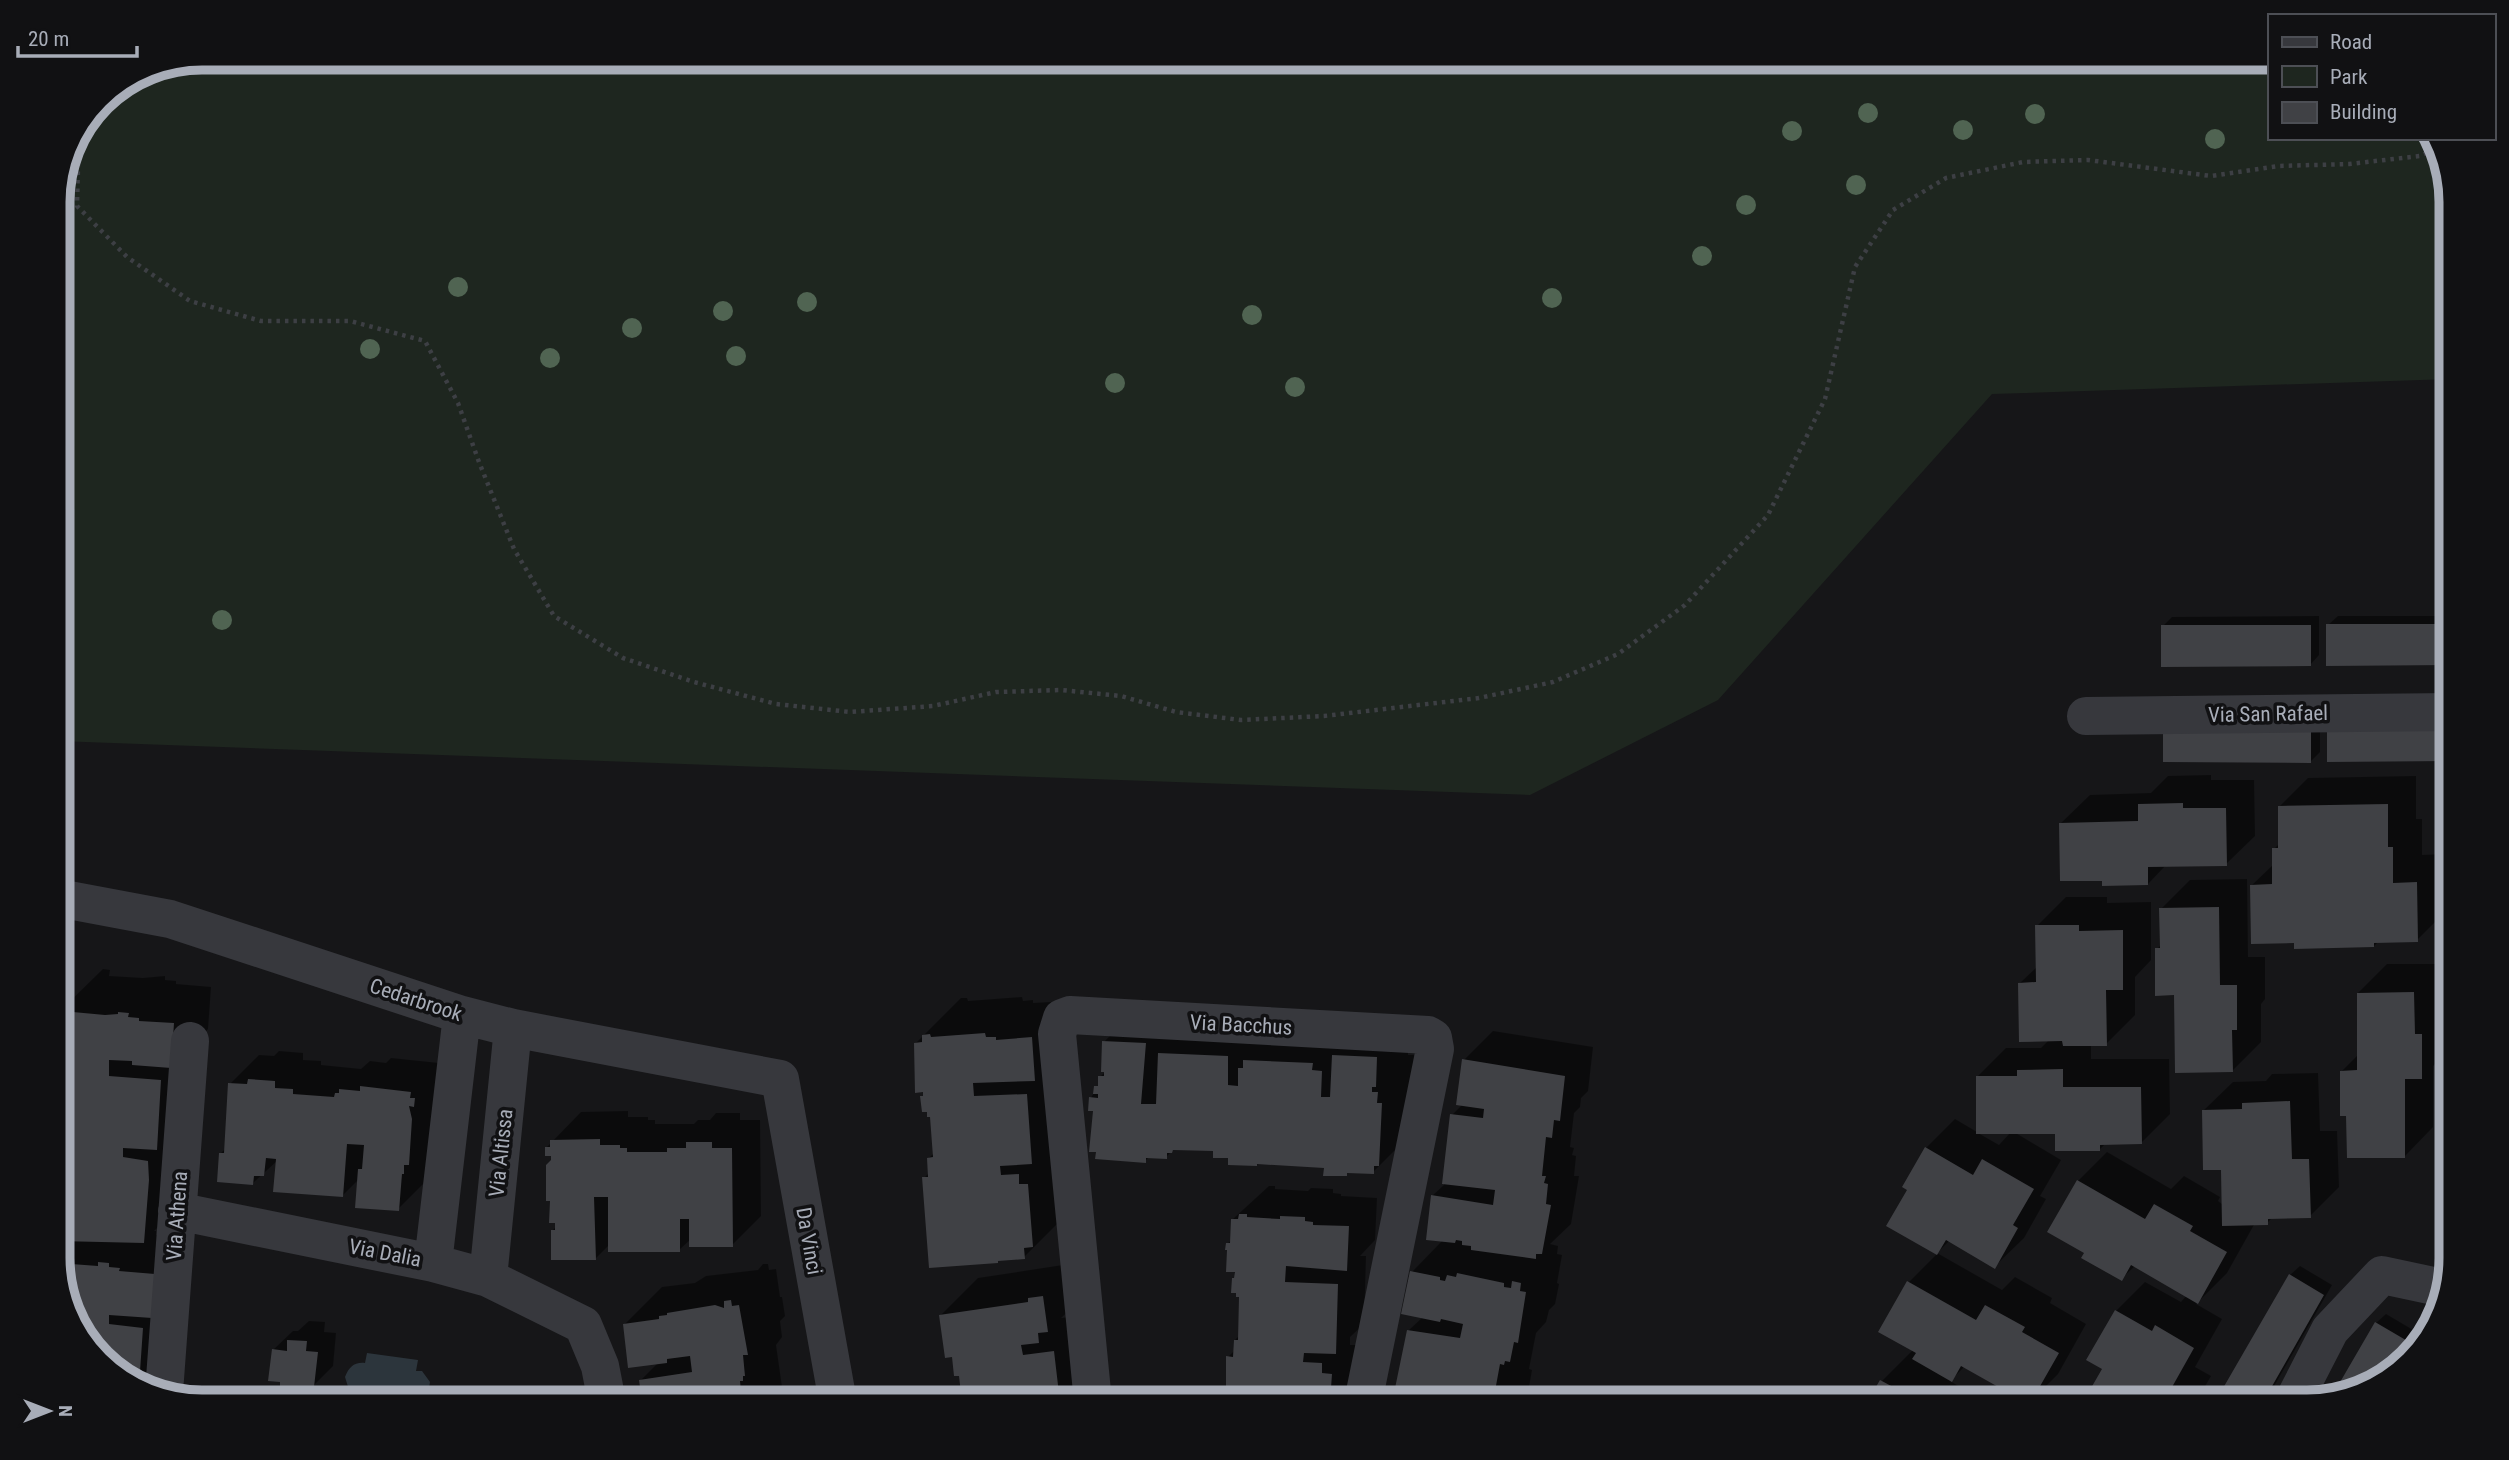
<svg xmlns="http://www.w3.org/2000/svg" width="2509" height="1460" viewBox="0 0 2509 1460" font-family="'Roboto Condensed',sans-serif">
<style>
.green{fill:#1e261f}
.water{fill:#2c353c}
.shadow{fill:#0007;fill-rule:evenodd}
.building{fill:#404145}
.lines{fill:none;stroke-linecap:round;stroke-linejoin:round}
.path{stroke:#3d3f44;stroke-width:4.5;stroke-dasharray:3.5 5;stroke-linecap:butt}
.minor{stroke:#37383d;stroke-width:38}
.tree{fill:#506452}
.labels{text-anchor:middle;stroke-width:7;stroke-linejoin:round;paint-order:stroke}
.street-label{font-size:21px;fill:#a8adb8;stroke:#111113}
.rim{fill:none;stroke:#a8adb8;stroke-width:9}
</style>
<rect width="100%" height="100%" fill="#161618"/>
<path class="green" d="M 202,58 L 2269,58 L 2269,138 L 2433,138 L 2451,193 L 2451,379 L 1992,394 L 1718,700 L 1530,795 L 58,741 L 58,193 L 72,139 L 100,100 L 147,69 Z"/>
<path class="water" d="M 367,1353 L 418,1360 L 416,1371 L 422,1371 L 430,1382 L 428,1394 L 418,1402 L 359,1402 L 360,1394 L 349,1390 L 345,1377 C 349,1367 354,1362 365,1363 Z"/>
<path class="shadow" d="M 2319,616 L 2319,655 L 2310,665 L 2163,626 L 2172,617 Z
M 2338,616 L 2451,616 L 2451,664 L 2328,664 L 2328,625 Z
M 2320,712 L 2320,752 L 2311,761 L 2165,760 Z
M 2211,775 L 2211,780 L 2254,780 L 2255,836 L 2226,864 L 2166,865 L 2148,884 L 2104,879 L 2061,823 L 2090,795 L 2151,793 L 2168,776 Z
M 2416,776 L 2416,819 L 2422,819 L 2422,855 L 2445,854 L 2446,911 L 2417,940 L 2379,941 L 2374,946 L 2295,941 L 2252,885 L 2274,864 L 2274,849 L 2280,843 L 2280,806 L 2308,778 Z
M 2247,879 L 2248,957 L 2265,957 L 2265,999 L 2261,1004 L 2261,1042 L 2232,1071 L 2176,994 L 2157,949 L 2162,944 L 2161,909 L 2190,880 Z
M 2066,897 L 2107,897 L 2107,903 L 2151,902 L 2151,960 L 2135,977 L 2135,1015 L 2106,1044 L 2091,1044 L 2091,1059 L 2169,1059 L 2170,1114 L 2141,1143 L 2106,1143 L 2100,1149 L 2057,1150 L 2057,1132 L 2014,1132 L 2061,1160 L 2040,1196 L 2046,1199 L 2024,1238 L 1995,1266 L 1950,1240 L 1937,1253 L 2002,1290 L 2015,1277 L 2052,1298 L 2050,1303 L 2086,1324 L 2058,1374 L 2030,1402 L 1965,1366 L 1950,1381 L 1982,1400 L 1981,1402 L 1857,1402 L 1868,1392 L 1873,1395 L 1882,1381 L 1913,1350 L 1881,1332 L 1909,1282 L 1937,1254 L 1889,1225 L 1910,1189 L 1904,1186 L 1926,1148 L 1955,1119 L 1977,1132 L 1977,1077 L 2006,1048 L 2041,1048 L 2050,1039 L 2021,1040 L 2020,983 L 2038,966 L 2037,926 ZM 2011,1132 L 1999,1145 L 1978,1133 Z
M 2387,964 L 2443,964 L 2443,1006 L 2450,1006 L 2450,1049 L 2433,1066 L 2433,1127 L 2405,1156 L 2348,1114 L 2342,1071 L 2359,1054 L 2358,993 Z
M 103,969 L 110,970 L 109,976 L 143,978 L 165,976 L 165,980 L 176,981 L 176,984 L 211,987 L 208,1029 L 194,1043 L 181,1204 L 154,1231 L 156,1231 L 156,1235 L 192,1237 L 177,1395 L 130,1383 L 82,1338 L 58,1267 L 58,1244 L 62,1239 L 58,1239 L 58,1128 L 61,1125 L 63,1086 L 59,1012 Z
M 1022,997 L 1023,1001 L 1033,1000 L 1033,1003 L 1069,1001 L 1061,1220 L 1024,1257 L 1000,1259 L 998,1261 L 924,1178 L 930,1172 L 929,1158 L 934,1153 L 932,1115 L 922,1097 L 925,1094 L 916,1043 L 961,998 L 967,998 L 968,1001 Z
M 1141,1004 L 1408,1052 L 1408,1055 L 1414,1055 L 1410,1135 L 1373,1172 L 1349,1171 L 1346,1174 L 1326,1166 L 1259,1162 L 1257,1165 L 1215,1150 L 1175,1148 L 1166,1157 L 1150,1156 L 1145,1161 L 1095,1110 L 1091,1098 L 1100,1082 L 1100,1077 L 1106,1071 L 1104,1042 Z
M 1493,1031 L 1593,1047 L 1588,1091 L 1581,1098 L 1580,1107 L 1574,1113 L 1570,1147 L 1574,1148 L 1572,1155 L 1576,1156 L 1574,1176 L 1579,1176 L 1571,1224 L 1550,1244 L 1558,1246 L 1557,1254 L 1562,1255 L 1557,1283 L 1559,1284 L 1555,1304 L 1549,1310 L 1546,1322 L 1536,1333 L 1529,1369 L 1532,1370 L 1529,1387 L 1536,1388 L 1533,1402 L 1408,1402 L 1411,1400 L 1409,1330 L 1423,1317 L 1412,1272 L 1443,1240 L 1432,1196 L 1444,1185 L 1452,1115 L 1463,1104 L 1464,1060 Z
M 279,1051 L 303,1053 L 303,1060 L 321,1061 L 321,1065 L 361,1069 L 370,1061 L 386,1063 L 391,1058 L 439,1063 L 427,1180 L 398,1209 L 359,1179 L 343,1195 L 277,1161 L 253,1183 L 221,1153 L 226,1148 L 230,1084 L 259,1055 L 274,1056 Z
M 2318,1073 L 2320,1131 L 2337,1131 L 2339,1187 L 2310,1216 L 2273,1217 L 2267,1223 L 2255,1223 L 2227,1273 L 2196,1304 L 2222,1319 L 2195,1367 L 2211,1376 L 2196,1402 L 2085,1402 L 2104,1369 L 2116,1311 L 2145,1282 L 2181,1302 L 2187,1295 L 2135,1266 L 2122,1278 L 2086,1253 L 2050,1232 L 2078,1181 L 2107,1152 L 2171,1189 L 2184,1176 L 2220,1197 L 2218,1201 L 2223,1205 L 2223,1168 L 2204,1110 L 2233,1082 L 2266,1081 L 2272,1074 Z
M 628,1111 L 628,1117 L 648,1117 L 648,1120 L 655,1120 L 655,1124 L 694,1124 L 698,1120 L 710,1120 L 716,1113 L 740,1113 L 740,1120 L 760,1120 L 761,1216 L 732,1245 L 691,1239 L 679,1250 L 610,1244 L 595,1259 L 553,1230 L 557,1226 L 553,1154 L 547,1147 L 581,1112 Z
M 1269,1186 L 1275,1186 L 1275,1189 L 1308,1191 L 1311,1188 L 1333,1189 L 1333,1193 L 1341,1194 L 1341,1196 L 1377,1198 L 1375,1240 L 1360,1256 L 1366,1256 L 1364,1324 L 1350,1337 L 1350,1345 L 1360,1345 L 1358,1376 L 1332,1402 L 1228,1401 L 1228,1357 L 1235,1350 L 1235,1340 L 1239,1336 L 1241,1295 L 1227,1244 L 1232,1240 L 1233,1219 Z
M 763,1264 L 768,1264 L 769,1270 L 776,1269 L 780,1297 L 782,1297 L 785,1316 L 780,1321 L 782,1337 L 776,1345 L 782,1387 L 786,1387 L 789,1402 L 644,1402 L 641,1380 L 659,1362 L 624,1325 L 662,1287 L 695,1283 L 706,1276 L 758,1270 Z
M 1063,1265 L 1076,1304 L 1061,1318 L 1090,1315 L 1105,1402 L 964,1402 L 961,1374 L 941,1315 L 978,1278 Z
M 2300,1266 L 2332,1285 L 2265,1402 L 2217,1402 L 2290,1275 Z
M 2386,1314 L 2425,1337 L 2379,1383 L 2334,1395 L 2376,1323 Z
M 309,1321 L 325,1322 L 324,1332 L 336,1333 L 333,1366 L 314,1385 L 305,1384 L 299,1391 L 282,1380 L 273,1350 L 293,1331 L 298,1331 Z
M 335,1400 L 335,1402 L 295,1402 Z"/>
<path class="building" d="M 2326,624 L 2451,624 L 2451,665 L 2326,666 Z
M 2161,625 L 2311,625 L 2311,666 L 2161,667 Z
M 2451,719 L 2451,761 L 2327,762 L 2327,720 Z
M 2163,720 L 2311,720 L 2311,763 L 2163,762 Z
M 2183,803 L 2183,808 L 2226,808 L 2227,866 L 2148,867 L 2148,885 L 2102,886 L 2102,881 L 2060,881 L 2059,823 L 2138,821 L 2138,804 Z
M 2388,804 L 2388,847 L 2393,847 L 2393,883 L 2417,882 L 2418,942 L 2374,943 L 2374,947 L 2294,949 L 2294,943 L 2251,944 L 2250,885 L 2272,884 L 2272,848 L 2278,848 L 2278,806 Z
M 2447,848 L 2451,848 L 2451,895 L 2448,895 Z
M 2219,907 L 2220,985 L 2237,985 L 2237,1030 L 2232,1030 L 2233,1072 L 2175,1073 L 2174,995 L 2155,996 L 2155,948 L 2160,948 L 2159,908 Z
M 2035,925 L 2079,925 L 2079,931 L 2123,930 L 2123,990 L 2106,990 L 2107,1046 L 2063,1046 L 2062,1041 L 2019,1042 L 2018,983 L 2036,982 Z
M 2414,992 L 2415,1034 L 2422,1034 L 2422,1079 L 2405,1079 L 2405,1158 L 2347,1158 L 2346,1116 L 2340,1116 L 2340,1071 L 2357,1070 L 2357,993 Z
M 64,1006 L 73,1006 L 73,1012 L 105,1015 L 118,1014 L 118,1012 L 129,1013 L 128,1017 L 139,1018 L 139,1021 L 174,1023 L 171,1068 L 132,1065 L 132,1061 L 109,1060 L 109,1076 L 161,1080 L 157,1150 L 123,1148 L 123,1157 L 148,1161 L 149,1180 L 144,1243 L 58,1241 L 58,1130 L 61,1088 L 58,1083 L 58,1011 L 63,1012 Z
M 985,1033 L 986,1037 L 996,1037 L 996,1040 L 1032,1037 L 1035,1081 L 973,1083 L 974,1096 L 1027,1094 L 1032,1164 L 1000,1166 L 1001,1175 L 1019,1174 L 1019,1184 L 1028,1184 L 1033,1247 L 1024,1248 L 1025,1259 L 998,1261 L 998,1263 L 929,1268 L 922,1177 L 928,1177 L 927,1158 L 933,1157 L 930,1117 L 927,1117 L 927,1112 L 922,1112 L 920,1096 L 923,1096 L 923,1092 L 915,1093 L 914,1043 L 922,1042 L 922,1035 L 930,1034 L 931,1037 Z
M 1102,1041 L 1146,1043 L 1141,1104 L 1156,1104 L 1158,1053 L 1228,1056 L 1228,1085 L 1238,1086 L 1238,1068 L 1243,1068 L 1243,1060 L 1313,1063 L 1312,1070 L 1322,1071 L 1321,1097 L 1330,1097 L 1332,1055 L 1377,1057 L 1376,1087 L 1372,1087 L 1372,1092 L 1378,1092 L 1377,1103 L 1382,1103 L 1379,1166 L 1374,1166 L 1374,1174 L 1347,1173 L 1347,1176 L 1323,1176 L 1324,1168 L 1257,1164 L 1257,1166 L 1228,1165 L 1228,1158 L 1213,1158 L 1213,1151 L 1173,1150 L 1172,1153 L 1167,1153 L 1167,1159 L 1146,1158 L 1146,1163 L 1095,1159 L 1096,1152 L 1089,1152 L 1093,1111 L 1088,1111 L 1089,1097 L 1098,1098 L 1098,1094 L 1093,1094 L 1094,1086 L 1098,1086 L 1098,1076 L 1104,1076 L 1104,1072 L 1101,1072 Z
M 1462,1059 L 1565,1076 L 1560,1121 L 1554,1120 L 1552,1138 L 1546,1137 L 1542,1176 L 1546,1176 L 1544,1183 L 1548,1184 L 1546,1204 L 1551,1205 L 1542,1254 L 1536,1254 L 1536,1259 L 1471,1250 L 1471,1246 L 1462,1245 L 1462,1241 L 1456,1240 L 1455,1243 L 1426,1240 L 1431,1195 L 1493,1205 L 1495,1190 L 1442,1184 L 1450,1114 L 1483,1118 L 1484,1109 L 1456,1105 Z
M 2063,1069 L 2063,1087 L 2141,1087 L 2142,1144 L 2100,1145 L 2100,1151 L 2055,1151 L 2055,1134 L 1976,1134 L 1976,1076 L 2017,1076 L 2017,1070 Z
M 248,1079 L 275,1081 L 275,1088 L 293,1089 L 293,1094 L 334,1097 L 335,1093 L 339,1093 L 339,1089 L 360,1091 L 360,1086 L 411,1092 L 410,1098 L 415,1098 L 414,1107 L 409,1106 L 412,1119 L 409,1165 L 404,1165 L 404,1174 L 402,1174 L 399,1211 L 355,1208 L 358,1169 L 362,1169 L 364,1145 L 347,1144 L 343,1197 L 273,1192 L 276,1159 L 266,1158 L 264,1176 L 254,1176 L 253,1185 L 217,1182 L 219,1153 L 224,1153 L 228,1083 L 247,1084 Z
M 2444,1084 L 2451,1084 L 2451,1143 L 2445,1143 Z
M 2290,1101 L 2292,1159 L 2309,1159 L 2311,1218 L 2268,1219 L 2268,1225 L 2222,1226 L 2221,1170 L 2203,1170 L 2202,1110 L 2242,1109 L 2242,1103 Z
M 600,1139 L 600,1145 L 620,1145 L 620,1148 L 627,1148 L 627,1152 L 667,1152 L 667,1148 L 686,1148 L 686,1142 L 712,1142 L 712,1148 L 732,1148 L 733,1247 L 689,1247 L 689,1219 L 680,1219 L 680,1252 L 608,1252 L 608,1197 L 594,1197 L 596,1260 L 551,1260 L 551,1230 L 555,1230 L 555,1223 L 549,1223 L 550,1201 L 546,1201 L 546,1165 L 551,1160 L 551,1156 L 545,1156 L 545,1147 L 550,1147 L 550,1140 Z
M 1925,1147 L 1973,1175 L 1982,1159 L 2034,1189 L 2013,1225 L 2018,1228 L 1995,1269 L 1946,1240 L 1937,1255 L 1886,1226 L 1907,1190 L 1902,1187 Z
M 2077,1180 L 2145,1219 L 2154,1204 L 2193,1226 L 2190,1231 L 2227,1252 L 2198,1304 L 2131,1265 L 2122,1281 L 2081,1258 L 2084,1253 L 2047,1232 Z
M 1239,1214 L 1247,1214 L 1247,1217 L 1280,1219 L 1280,1216 L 1305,1217 L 1305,1221 L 1313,1222 L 1313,1225 L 1349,1226 L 1347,1271 L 1286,1266 L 1285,1282 L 1338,1284 L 1336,1354 L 1304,1353 L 1303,1362 L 1322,1363 L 1322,1373 L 1332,1374 L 1330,1402 L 1226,1402 L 1226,1356 L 1233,1357 L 1234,1340 L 1238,1340 L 1239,1297 L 1236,1297 L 1236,1293 L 1231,1293 L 1232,1278 L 1234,1278 L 1235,1272 L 1226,1272 L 1227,1250 L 1225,1250 L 1226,1243 L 1230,1243 L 1231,1219 L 1238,1219 Z
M 98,1262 L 109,1263 L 109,1267 L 120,1268 L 119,1271 L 155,1274 L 152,1318 L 109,1315 L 109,1324 L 143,1328 L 139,1386 L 130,1383 L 82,1338 L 58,1267 L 58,1263 L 98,1266 Z
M 1410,1271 L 1440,1277 L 1440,1280 L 1445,1281 L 1447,1275 L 1456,1277 L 1457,1273 L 1504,1283 L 1504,1287 L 1511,1288 L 1512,1281 L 1521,1283 L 1520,1291 L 1526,1292 L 1518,1343 L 1514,1342 L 1510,1362 L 1505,1361 L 1504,1365 L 1500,1364 L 1493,1402 L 1414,1402 L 1393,1398 L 1407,1330 L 1460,1338 L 1463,1324 L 1441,1319 L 1440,1322 L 1401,1314 Z
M 2289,1274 L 2324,1295 L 2263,1402 L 2215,1402 Z
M 1907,1281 L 1976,1320 L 1985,1305 L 2025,1327 L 2022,1332 L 2059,1353 L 2031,1402 L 2025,1402 L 1961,1366 L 1952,1382 L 1912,1359 L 1916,1353 L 1878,1332 Z
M 1043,1296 L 1048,1332 L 1038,1333 L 1039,1343 L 1021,1345 L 1023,1355 L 1054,1351 L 1060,1402 L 962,1402 L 959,1376 L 954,1376 L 952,1357 L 945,1358 L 939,1315 L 1028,1302 L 1028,1298 Z
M 731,1300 L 732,1306 L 739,1305 L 748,1355 L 743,1355 L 745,1376 L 743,1376 L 743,1381 L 740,1381 L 742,1402 L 642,1402 L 639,1380 L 692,1372 L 690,1356 L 667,1359 L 667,1363 L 628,1368 L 623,1324 L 659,1319 L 659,1316 L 667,1315 L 667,1313 L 715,1305 L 724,1308 L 724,1301 Z
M 2115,1310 L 2152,1331 L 2155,1325 L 2194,1348 L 2167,1396 L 2178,1402 L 2083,1402 L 2102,1369 L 2086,1360 Z
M 2375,1322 L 2416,1346 L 2379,1383 L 2332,1396 Z
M 287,1340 L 307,1341 L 306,1351 L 318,1352 L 314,1387 L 300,1386 L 299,1393 L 280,1391 L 280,1382 L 268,1381 L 272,1349 L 287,1351 Z
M 1880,1380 L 1921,1402 L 1867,1402 Z"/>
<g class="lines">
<path class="path" d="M 79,129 L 77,206 L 127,257 L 190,301 L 261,321 L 350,321 L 425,341 L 458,403 L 479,462 L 514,549 L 554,616 L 623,658 L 694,682 L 776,704 L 850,712 L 933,706 L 996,692 L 1061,690 L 1121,696 L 1176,712 L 1241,720 L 1324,716 L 1479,698 L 1553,682 L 1618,654 L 1685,605 L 1768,515 L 1825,399 L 1855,267 L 1893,210 L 1946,178 L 2023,162 L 2088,160 L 2211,176 L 2278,166 L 2349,164 L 2420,156 L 2436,149"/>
<path class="minor" d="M 2086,716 L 2451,712
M 58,898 L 170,919 L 462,1015 L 513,1028 L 780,1079 L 838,1402
M 177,1211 L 433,1263 L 488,1278 L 583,1325 L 600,1366 L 607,1402
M 433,1263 L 462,1015
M 488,1278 L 513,1028
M 164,1392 L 190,1041
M 1093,1402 L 1057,1034 L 1062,1018 L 1070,1015 L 1428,1035 L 1433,1038 L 1435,1049 L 1363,1402
M 2293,1402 L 2330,1330 L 2382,1275 L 2443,1288"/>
</g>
<g class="tree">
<circle cx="1868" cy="113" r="10"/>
<circle cx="2035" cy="114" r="10"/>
<circle cx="1963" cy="130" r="10"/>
<circle cx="1792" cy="131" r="10"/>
<circle cx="2215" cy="139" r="10"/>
<circle cx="1856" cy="185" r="10"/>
<circle cx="1746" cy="205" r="10"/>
<circle cx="1702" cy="256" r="10"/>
<circle cx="458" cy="287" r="10"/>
<circle cx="1552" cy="298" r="10"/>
<circle cx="807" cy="302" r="10"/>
<circle cx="723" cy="311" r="10"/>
<circle cx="1252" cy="315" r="10"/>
<circle cx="632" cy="328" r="10"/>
<circle cx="370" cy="349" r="10"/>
<circle cx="736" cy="356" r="10"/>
<circle cx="550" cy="358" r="10"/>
<circle cx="1115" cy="383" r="10"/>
<circle cx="1295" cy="387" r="10"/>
<circle cx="222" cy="620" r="10"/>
</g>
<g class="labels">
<g class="street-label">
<text transform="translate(2268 714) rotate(-1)" y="7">Via San Rafael</text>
<text transform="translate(416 1000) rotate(18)" y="7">Cedarbrook</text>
<text transform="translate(1241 1025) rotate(3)" y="7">Via Bacchus</text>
<text transform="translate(501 1153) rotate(-84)" y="7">Via Altissa</text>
<text transform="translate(177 1216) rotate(-86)" y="7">Via Athena</text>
<text transform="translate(809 1241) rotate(80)" y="7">Da Vinci</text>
<text transform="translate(385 1253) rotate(11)" y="7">Via Dalia</text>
</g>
</g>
<path d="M0 0H2509V1460H0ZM202 70H2307A132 132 0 0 1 2439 202V1258A132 132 0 0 1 2307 1390H202A132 132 0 0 1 70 1258V202A132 132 0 0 1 202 70Z" fill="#111113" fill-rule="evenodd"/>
<path class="rim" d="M202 70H2307A132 132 0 0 1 2439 202V1258A132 132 0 0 1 2307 1390H202A132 132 0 0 1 70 1258V202A132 132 0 0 1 202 70Z"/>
<rect x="2268" y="14" width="228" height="126" fill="#111113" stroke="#4d4f55" stroke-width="2"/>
<rect x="2282" y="37" width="35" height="10" fill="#37383d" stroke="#4d4f55" stroke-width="2"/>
<text x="2330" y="49" font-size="21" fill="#a8adb8">Road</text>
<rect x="2282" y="66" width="35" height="21" fill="#1e261f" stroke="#4d4f55" stroke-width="2"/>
<text x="2330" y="84" font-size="21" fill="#a8adb8">Park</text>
<rect x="2282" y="102" width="35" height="21" fill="#404145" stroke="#4d4f55" stroke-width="2"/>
<text x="2330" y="119" font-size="21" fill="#a8adb8">Building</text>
<g transform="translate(49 1411) rotate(90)" stroke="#111113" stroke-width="5" paint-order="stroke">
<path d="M0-5L12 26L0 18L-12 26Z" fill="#a8adb8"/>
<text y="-10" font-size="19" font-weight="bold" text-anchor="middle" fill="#a8adb8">N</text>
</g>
<path d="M18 46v10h119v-10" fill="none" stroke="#a8adb8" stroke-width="3.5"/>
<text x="28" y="46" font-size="21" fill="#a8adb8" stroke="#111113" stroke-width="5" paint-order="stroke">20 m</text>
</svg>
